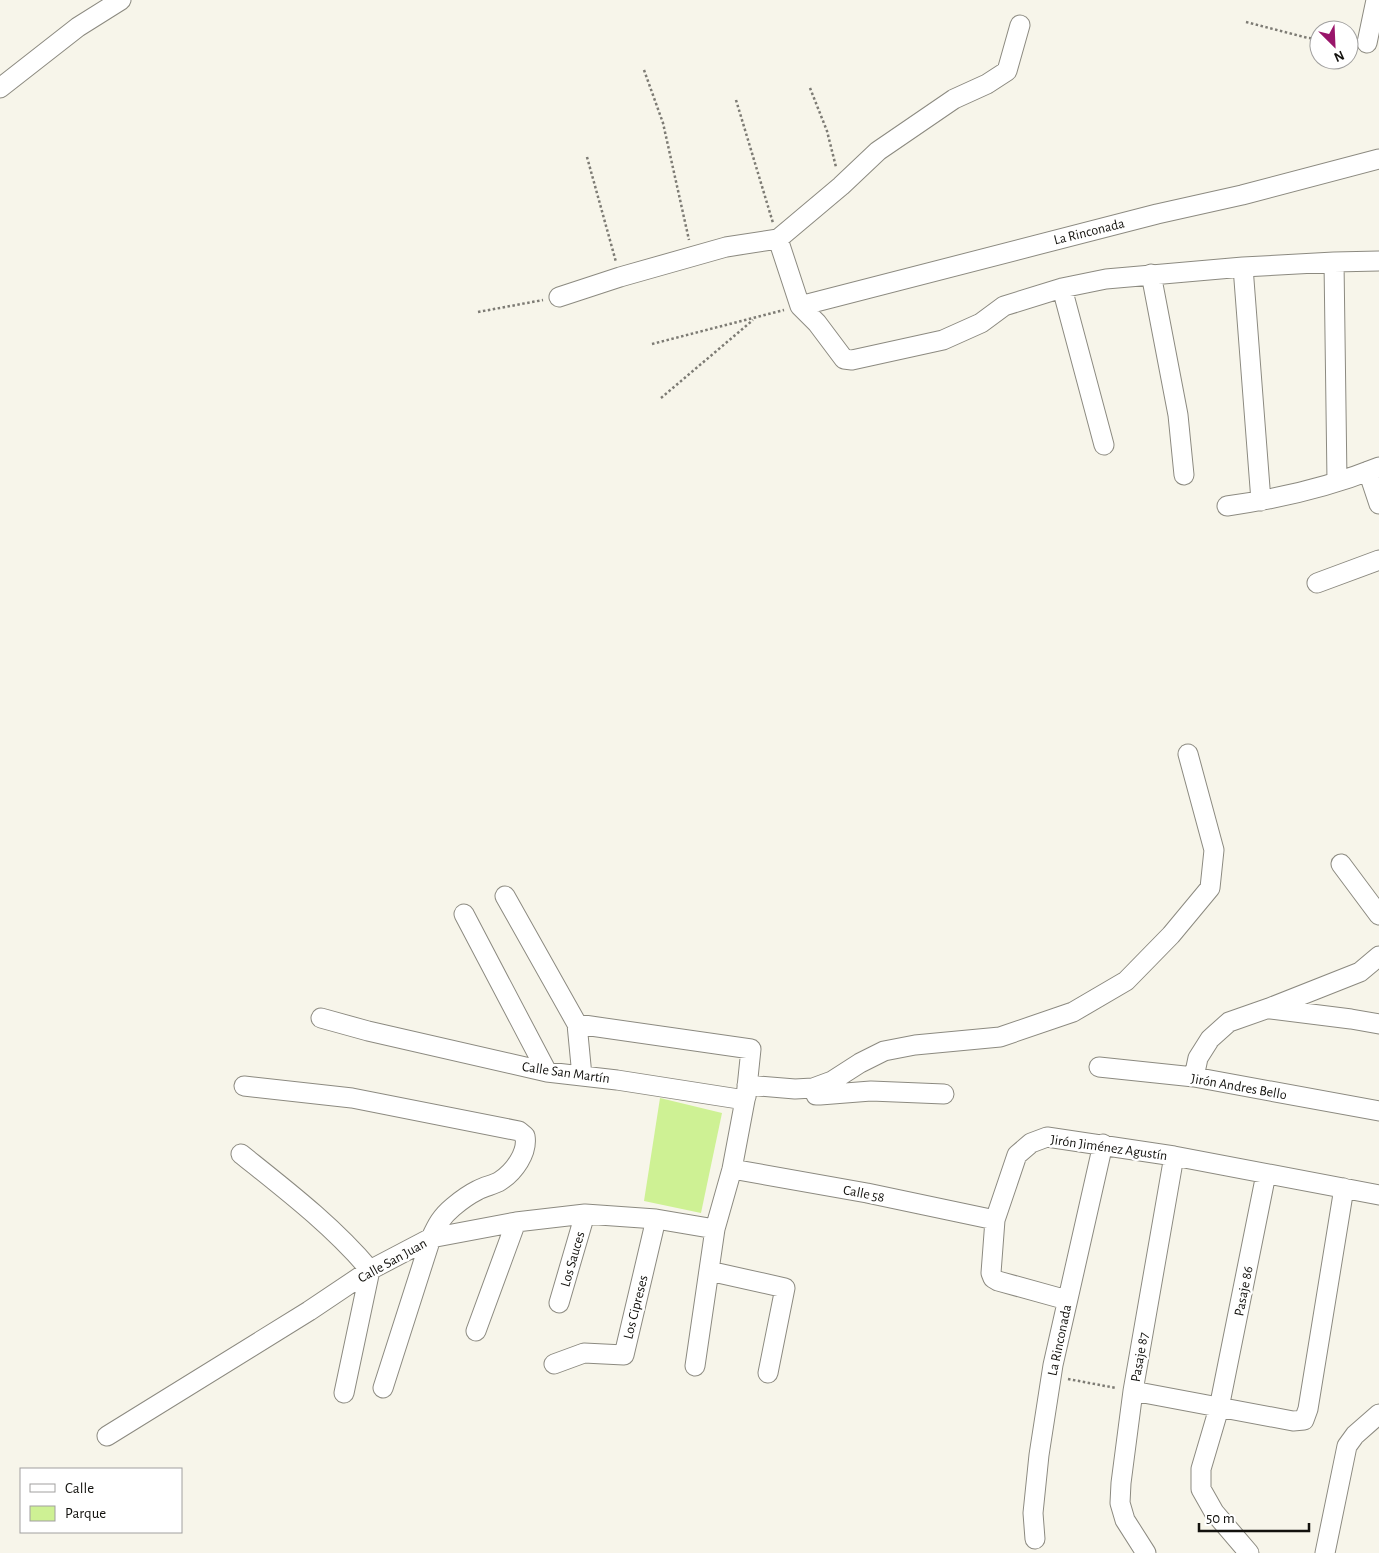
<svg xmlns="http://www.w3.org/2000/svg" width="1379" height="1553" viewBox="0 0 1379 1553" font-family="'Alegreya Sans',sans-serif">
<style>
.green{fill:#cef194}
.lines{fill:none;stroke-linecap:round;stroke-linejoin:round}
.minor-casing{stroke:#8c8a80;stroke-width:21}
.path{stroke:#7d7b74;stroke-width:2.5;stroke-dasharray:2.5 2.5;stroke-linecap:butt}
.minor{stroke:#fff;stroke-width:19}
.labels{text-anchor:middle;stroke-width:5;stroke-linejoin:round;paint-order:stroke}
.street-label{font-size:14px;fill:#13120e;stroke:#fff}
</style>
<rect width="100%" height="100%" fill="#f7f5ea"/>
<path class="green" d="M 660,1098 L 722,1113 L 701,1213 L 644,1201 Z"/>
<g class="lines">
<defs>
<path id="minor" d="M 1367,43 L 1376,0
M 0,88 L 78,27 L 121,0
M 778,239 L 800,306 L 817,323 L 844,359 L 852,360 L 943,340 L 981,323 L 1004,306 L 1062,288 L 1106,279 L 1243,267 L 1334,262 L 1379,261
M 1334,262 L 1337,481
M 1243,267 L 1261,501
M 1151,274 L 1178,415 L 1184,475
M 1062,288 L 1104,445
M 559,297 L 620,277 L 726,247 L 778,239 L 841,186 L 878,151 L 954,99 L 987,84 L 1007,71 L 1020,25
M 800,306 L 1157,214 L 1242,195 L 1379,159
M 1368,471 L 1379,504
M 1227,506 C 1277,499 1332,486 1379,467
M 1317,583 L 1379,560
M 1341,864 L 1379,915
M 505,896 L 577,1024 L 582,1076
M 464,914 L 547,1072
M 1271,1009 L 1351,1019 L 1379,1024
M 577,1024 L 751,1049 L 746,1097
M 1099,1067 L 1194,1077 L 1379,1111
M 1194,1077 L 1198,1058 L 1210,1039 L 1229,1022 L 1269,1008 L 1360,972 L 1379,956
M 747,1085 L 795,1089 L 813,1088 L 832,1081 L 860,1063 L 884,1051 L 915,1045 L 1000,1037 L 1073,1012 L 1126,981 L 1171,935 L 1210,888 L 1214,850 L 1188,754
M 244,1086 L 352,1098 L 519,1131 L 525,1136 C 528,1153 514,1172 500,1181 C 494,1185 485,1186 478,1190 C 470,1194 460,1201 453,1207 C 441,1217 437,1225 431,1238 L 383,1388
M 814,1090 L 816,1095 L 820,1095 L 871,1091 L 944,1094
M 241,1154 C 286,1190 333,1226 370,1270 L 344,1393
M 732,1169 L 867,1193 L 995,1220
M 709,1271 L 785,1288 L 768,1373
M 1067,1300 L 998,1281 L 993,1278 L 991,1273 L 995,1220 L 1017,1155 L 1031,1143 L 1047,1137 L 1174,1156 L 1379,1195
M 559,1303 L 585,1214
M 476,1331 L 516,1222
M 554,1364 L 584,1353 L 624,1355 L 656,1219
M 695,1366 L 715,1229
M 1133,1391 L 1293,1421 L 1304,1420 L 1308,1409 L 1344,1188
M 107,1436 L 309,1311 L 370,1270 L 431,1238 L 516,1222 L 585,1214 L 656,1219 L 715,1229 L 732,1169 L 745,1100 L 617,1080 L 547,1072 L 368,1031 L 321,1018
M 1035,1539 L 1033,1513 L 1039,1455 L 1053,1365 L 1103,1144
M 1146,1553 L 1125,1520 L 1120,1503 L 1121,1483 L 1133,1391 L 1174,1156
M 1249,1553 L 1214,1512 L 1201,1489 L 1201,1469 L 1219,1408 L 1266,1174
M 1325,1553 L 1347,1446 L 1355,1435 L 1379,1414"/>
</defs>
<use href="#minor" class="minor-casing"/>
<path class="path" d="M 1246,22 L 1308,38 L 1319,39
M 644,70 L 663,123 L 689,240
M 810,88 L 827,131 L 836,167
M 736,100 L 773,223
M 587,157 L 616,262
M 478,312 L 543,300
M 652,344 L 784,310
M 661,398 L 753,320
M 1068,1379 L 1116,1388"/>
<use href="#minor" class="minor"/>
</g>
<g class="labels">
<g class="street-label">
<text transform="translate(1089 231) rotate(-14)" y="5">La Rinconada</text>
<text transform="translate(566 1072) rotate(8)" y="5">Calle San Martín</text>
<text transform="translate(1239 1086) rotate(10)" y="5">Jirón Andres Bello</text>
<text transform="translate(1109 1147) rotate(8)" y="5">Jirón Jiménez Agustín</text>
<text transform="translate(864 1193) rotate(11)" y="5">Calle 58</text>
<text transform="translate(572 1259) rotate(-74)" y="5">Los Sauces</text>
<text transform="translate(392 1260) rotate(-29)" y="5">Calle San Juan</text>
<text transform="translate(1243 1291) rotate(-79)" y="5">Pasaje 86</text>
<text transform="translate(635 1307) rotate(-76)" y="5">Los Cipreses</text>
<text transform="translate(1059 1340) rotate(-78)" y="5">La Rinconada</text>
<text transform="translate(1139 1357) rotate(-80)" y="5">Pasaje 87</text>
</g>
</g>
<rect x="20" y="1468" width="162" height="65" fill="#ffffff" stroke="#a1a09f"/>
<rect x="30" y="1484" width="25" height="8" fill="#ffffff" stroke="#a1a09f"/>
<text x="65" y="1493" font-size="15" fill="#13120e">Calle</text>
<rect x="30" y="1506" width="25" height="15" fill="#cef194" stroke="#a1a09f"/>
<text x="65" y="1518" font-size="15" fill="#13120e">Parque</text>
<g transform="translate(1334 45) rotate(156)"><circle r="24" fill="#ffffff" stroke="#a1a09f"/>
<path d="M0-4L9 19L0 12L-9 19Z" fill="#99156a"/>
<text y="-8" font-size="14" font-weight="bold" text-anchor="middle" fill="#13120e">N</text>
</g>
<path d="M1199 1523v8h110v-8" fill="none" stroke="#13120e" stroke-width="2.5"/>
<text x="1206" y="1523" font-size="15" fill="#13120e" stroke="#ffffff" stroke-width="4" paint-order="stroke">50 m</text>
</svg>
